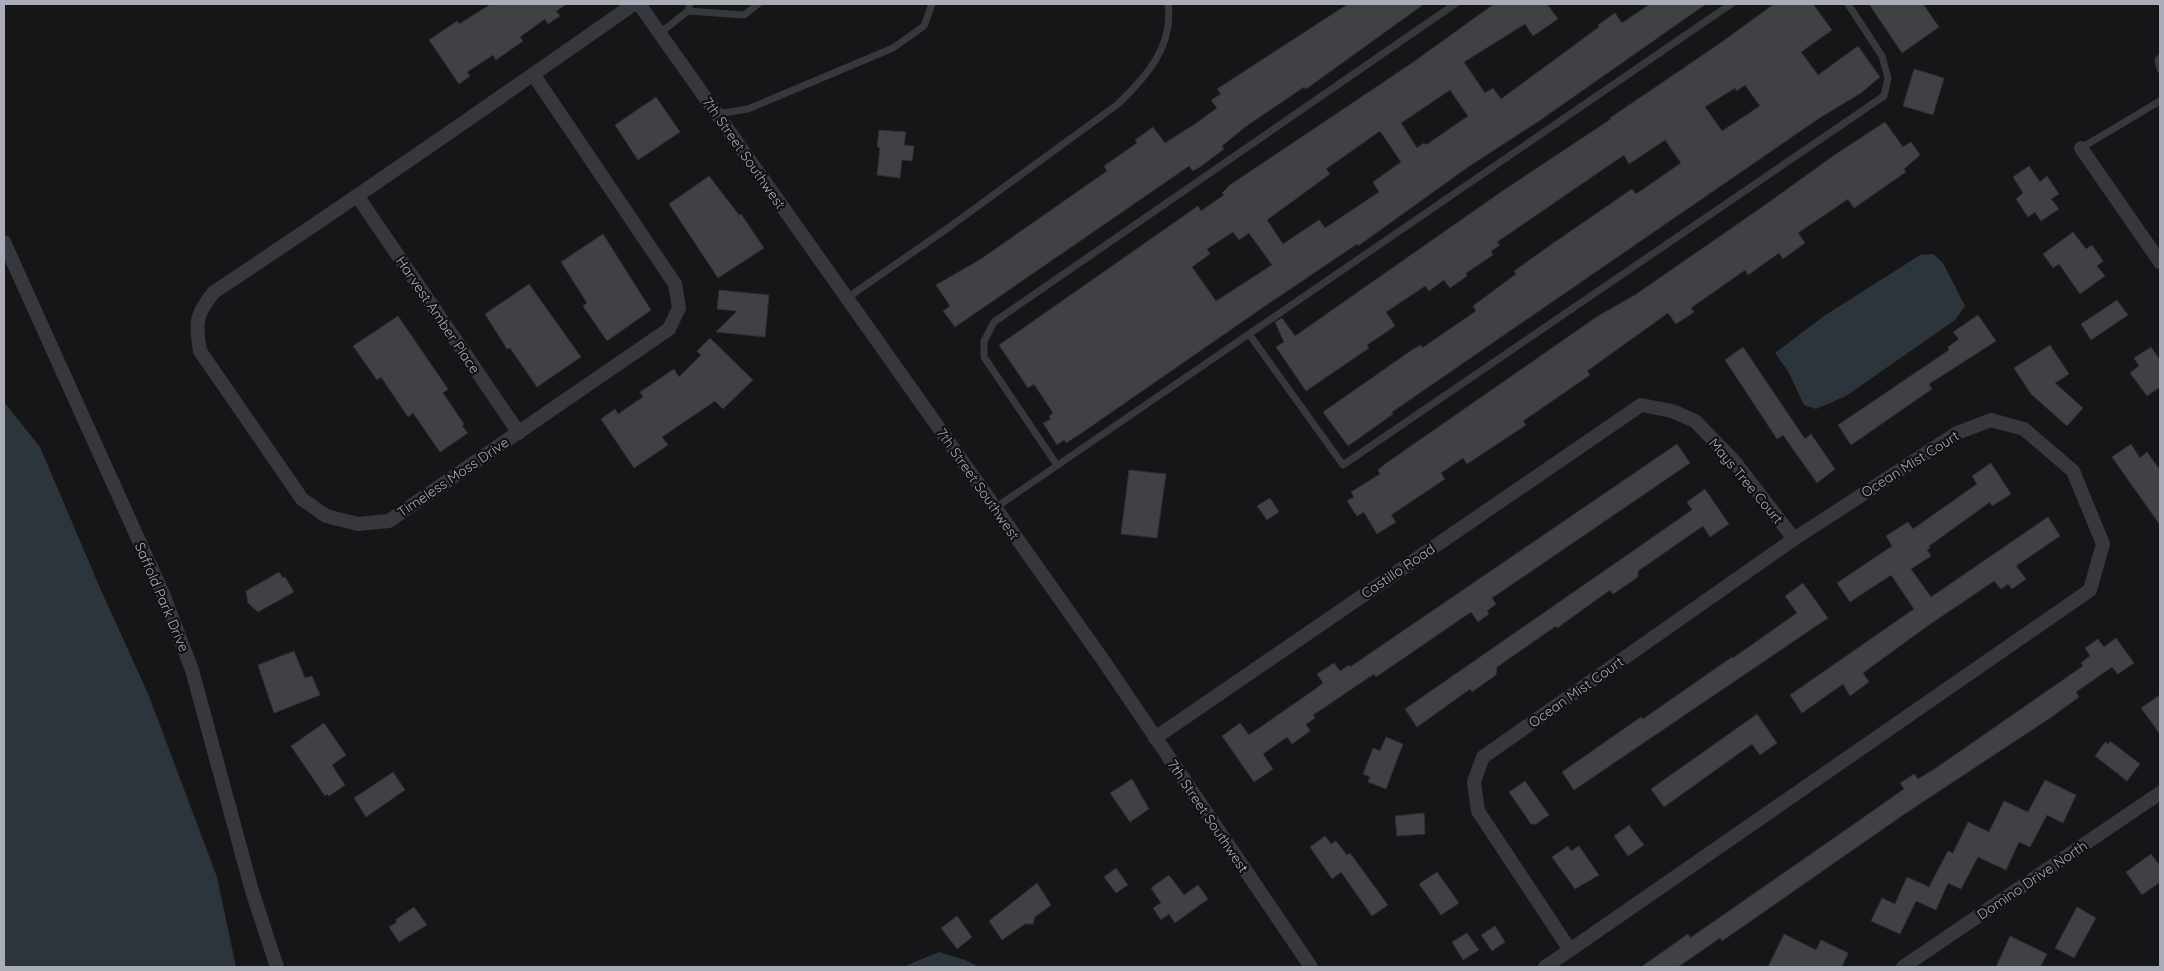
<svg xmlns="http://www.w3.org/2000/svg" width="2164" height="971" viewBox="0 0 2164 971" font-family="Quicksand,sans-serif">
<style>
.water{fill:#2c353c}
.building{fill:#404145;stroke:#303034;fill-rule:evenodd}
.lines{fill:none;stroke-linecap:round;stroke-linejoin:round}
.service{stroke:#37383d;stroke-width:7}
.minor{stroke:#37383d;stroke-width:14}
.labels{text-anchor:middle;stroke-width:4.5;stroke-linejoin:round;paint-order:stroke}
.street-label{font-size:14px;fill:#a8adb8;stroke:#111113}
</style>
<rect width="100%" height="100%" fill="#161618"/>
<path class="water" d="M 1933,254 L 1943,263 L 1965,306 L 1955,320 L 1846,396 L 1816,409 L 1804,405 L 1788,371 L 1775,353 L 1824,316 L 1920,255 Z
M 4,402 L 40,447 L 100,588 L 149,696 L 217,877 L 236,967 L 4,967 Z
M 939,952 L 965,960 L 979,967 L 903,967 Z"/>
<path class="building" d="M 491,4 L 567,4 L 556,11 L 560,16 L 548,24 L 545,19 L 520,37 L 523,41 L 496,60 L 493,55 L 467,72 L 470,76 L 459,84 L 429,40 L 457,21 L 459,24 Z
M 1348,4 L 1424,4 L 1306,89 L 1304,87 L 1245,127 L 1222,146 L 1224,149 L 1200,167 L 1193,171 L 1189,166 L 955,327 L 943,311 L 950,306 L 936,285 L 981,259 L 1107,171 L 1104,166 L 1137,143 L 1135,140 L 1153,127 L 1165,143 L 1195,124 L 1217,108 L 1211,100 L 1221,94 L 1217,89 Z
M 1494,4 L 1547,4 L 1558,19 L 1533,36 L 1525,24 L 1464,62 L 1485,93 L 1493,88 L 1501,99 L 1599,27 L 1598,25 L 1615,13 L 1622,23 L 1650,4 L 1706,4 L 1539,121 L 1468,167 L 1358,246 L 1357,244 L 1265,306 L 1083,432 L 1066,443 L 1064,440 L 1057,445 L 1043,423 L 1051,419 L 1049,416 L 1053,413 L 1034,384 L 1028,388 L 999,345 L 1198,206 L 1201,211 L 1224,195 L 1222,193 L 1230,185 L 1412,63 ZM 1450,90 L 1468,116 L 1426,145 L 1424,143 L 1417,148 L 1401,123 ZM 1380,131 L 1401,162 L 1373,182 L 1379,192 L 1325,228 L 1319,220 L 1283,244 L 1267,220 L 1330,174 L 1326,169 ZM 1233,232 L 1239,240 L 1249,233 L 1272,265 L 1216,301 L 1192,267 L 1210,254 L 1207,249 Z
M 1774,4 L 1813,4 L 1832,30 L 1801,52 L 1818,75 L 1858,46 L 1880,77 L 1861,93 L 1821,117 L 1392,412 L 1393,414 L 1348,446 L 1323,412 L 1412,350 L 1421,345 L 1422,348 L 1476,311 L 1473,306 L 1516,274 L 1514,271 L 1552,244 L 1632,189 L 1636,194 L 1681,163 L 1665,140 L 1629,164 L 1624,155 L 1497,242 L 1500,245 L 1491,251 L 1493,255 L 1466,273 L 1467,276 L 1450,288 L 1444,280 L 1429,291 L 1425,286 L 1386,312 L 1395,326 L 1367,345 L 1369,348 L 1306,391 L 1276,347 L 1284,342 L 1275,322 L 1282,318 L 1295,336 L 1501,192 L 1611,119 L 1610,118 L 1719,44 ZM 1745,85 L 1760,106 L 1722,131 L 1705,107 L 1735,88 L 1737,91 Z
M 1869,4 L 1923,4 L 1939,27 L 1902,53 Z
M 1914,69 L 1944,78 L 1933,115 L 1903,106 Z
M 656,97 L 680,132 L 638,160 L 615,125 Z
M 1885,122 L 1903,147 L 1911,142 L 1920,155 L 1904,169 L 1906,172 L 1854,208 L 1848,199 L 1798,233 L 1805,243 L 1783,259 L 1779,253 L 1748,275 L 1745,270 L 1691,308 L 1694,312 L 1676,324 L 1668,313 L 1587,371 L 1590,375 L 1523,421 L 1526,425 L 1467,464 L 1463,458 L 1441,473 L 1445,479 L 1391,515 L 1396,522 L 1377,534 L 1364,512 L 1357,516 L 1347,501 L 1354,497 L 1351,492 L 1380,474 L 1378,470 L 1385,464 L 1598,316 L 1635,295 L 1765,205 L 1836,154 Z
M 879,130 L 906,132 L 904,145 L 914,146 L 912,161 L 902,160 L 900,178 L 877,175 L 880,148 L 877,147 Z
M 2029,166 L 2040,182 L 2047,176 L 2059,194 L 2051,199 L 2059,209 L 2041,221 L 2035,212 L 2028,217 L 2016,199 L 2023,193 L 2013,177 Z
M 709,176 L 739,215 L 741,214 L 764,248 L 718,278 L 669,204 Z
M 2073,232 L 2086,249 L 2092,245 L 2103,261 L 2097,266 L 2105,276 L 2080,294 L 2059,264 L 2053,268 L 2043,254 Z
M 603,234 L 651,310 L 607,341 L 583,306 L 587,303 L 561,262 Z
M 529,284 L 581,357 L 537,387 L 510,348 L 507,349 L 485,314 Z
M 719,290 L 769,295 L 765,337 L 716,332 L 737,311 L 717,309 Z
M 2117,300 L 2128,315 L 2091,340 L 2081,324 Z
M 1978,315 L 1996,341 L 1929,384 L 1932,389 L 1851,445 L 1838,425 L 1949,350 L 1948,347 L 1959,339 L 1953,332 Z
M 398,316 L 448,389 L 443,393 L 464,424 L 462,426 L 468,433 L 440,452 L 413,413 L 408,417 L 381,377 L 377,380 L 353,346 Z
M 710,338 L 753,380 L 723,409 L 715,401 L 662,437 L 668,445 L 634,468 L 601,419 L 615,409 L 618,414 L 643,397 L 640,392 L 674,369 L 679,377 L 701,355 L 697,351 Z
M 2050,345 L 2069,374 L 2055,383 L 2083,408 L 2067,426 L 2031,394 L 2014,368 Z
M 1743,347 L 1805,439 L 1811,434 L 1835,469 L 1817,483 L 1783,435 L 1777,439 L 1725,360 Z
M 2151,347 L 2160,360 L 2160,387 L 2147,396 L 2130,373 L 2139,366 L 2134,358 Z
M 1677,444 L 1690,463 L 1492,598 L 1496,604 L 1487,611 L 1489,614 L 1478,622 L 1471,612 L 1376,677 L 1374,674 L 1313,715 L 1315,718 L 1306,724 L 1310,731 L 1292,744 L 1287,737 L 1263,754 L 1273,769 L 1254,782 L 1222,736 L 1240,723 L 1249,735 L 1314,690 L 1323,683 L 1317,674 L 1334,663 L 1340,671 L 1349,665 L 1350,667 Z
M 2131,444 L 2140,458 L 2147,452 L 2160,470 L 2160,525 L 2112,457 Z
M 1991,463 L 2011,494 L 1992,506 L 1990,502 L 1929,546 L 1930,548 L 1927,550 L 1931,556 L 1911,569 L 1931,597 L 2048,517 L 2060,536 L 2016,566 L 2026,579 L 2012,589 L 2008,584 L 2001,589 L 1994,581 L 1926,627 L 1863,673 L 1869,682 L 1850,696 L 1843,684 L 1802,713 L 1790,695 L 1914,609 L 1891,575 L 1850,602 L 1837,583 L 1892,546 L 1886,536 L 1908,522 L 1913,529 L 1977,484 L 1972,476 Z
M 1129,470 L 1166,474 L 1157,538 L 1121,534 Z
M 1705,489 L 1729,524 L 1710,537 L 1703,526 L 1638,571 L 1638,577 L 1613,594 L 1610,590 L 1557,628 L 1556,626 L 1497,667 L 1496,675 L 1472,692 L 1470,689 L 1417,727 L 1405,709 L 1692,510 L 1687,502 Z
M 1270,498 L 1279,512 L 1267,520 L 1257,506 Z
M 279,572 L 283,578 L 285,577 L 294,592 L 258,612 L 248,603 L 246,591 Z
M 1803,583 L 1828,618 L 1574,790 L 1562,772 L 1641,717 L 1643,719 L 1732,657 L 1733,658 L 1797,613 L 1785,596 Z
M 2116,638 L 2134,663 L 2118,674 L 2112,667 L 2076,692 L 2079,697 L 2050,718 L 1906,813 L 1722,941 L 1720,938 L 1678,967 L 1641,967 L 1688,934 L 1690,938 L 1847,829 L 1904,789 L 1900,783 L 1914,774 L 1918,779 L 1936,768 L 2083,666 L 2081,663 L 2090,656 L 2085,648 L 2098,639 L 2104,647 Z
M 294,651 L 305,678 L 312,676 L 320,695 L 274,713 L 258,665 Z
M 2160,695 L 2160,734 L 2141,708 Z
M 1757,714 L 1777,743 L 1760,755 L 1752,744 L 1664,807 L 1651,789 Z
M 324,723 L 346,755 L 332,765 L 345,785 L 329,796 L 327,794 L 325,796 L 291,746 Z
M 1386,737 L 1403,744 L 1386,789 L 1368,782 L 1370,777 L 1363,774 L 1373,748 L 1380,751 Z
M 2110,741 L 2140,764 L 2127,781 L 2095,756 L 2105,742 L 2108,744 Z
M 393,772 L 405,790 L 366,817 L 354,798 Z
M 1132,779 L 1149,809 L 1130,822 L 1110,793 Z
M 2045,780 L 2076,795 L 2072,804 L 2063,823 L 2047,815 L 2030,847 L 2019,842 L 2006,870 L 1978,857 L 1961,889 L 1948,883 L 1936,910 L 1916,901 L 1900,934 L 1871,921 L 1882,898 L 1895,904 L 1907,877 L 1929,887 L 1948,851 L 1953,853 L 1968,822 L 1989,832 L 2004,801 L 2028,812 Z
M 1525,781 L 1549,815 L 1536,824 L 1531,824 L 1509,792 Z
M 1424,813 L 1425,834 L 1397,836 L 1395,816 Z
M 1629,825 L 1644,845 L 1628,856 L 1614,836 Z
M 1325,836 L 1331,844 L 1336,841 L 1347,855 L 1350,853 L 1388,905 L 1372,916 L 1341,872 L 1332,879 L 1310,847 Z
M 1568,846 L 1571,851 L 1579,846 L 1599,875 L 1575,889 L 1552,857 Z
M 2151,854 L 2160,866 L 2160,882 L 2142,895 L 2126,872 Z
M 1116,868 L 1128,885 L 1116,893 L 1104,877 Z
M 1437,872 L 1459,903 L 1441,915 L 1419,884 Z
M 1169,875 L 1184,895 L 1198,885 L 1208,899 L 1175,923 L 1169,914 L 1161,920 L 1153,908 L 1161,903 L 1151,888 Z
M 1037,883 L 1051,905 L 1035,917 L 1033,924 L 1025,924 L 1002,940 L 989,921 Z
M 414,907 L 427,925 L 399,942 L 389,927 L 397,922 L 395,920 Z
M 2077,907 L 2096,918 L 2074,958 L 2055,948 Z
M 957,916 L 972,937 L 957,949 L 941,928 Z
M 1495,926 L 1505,942 L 1492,951 L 1481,935 Z
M 1467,933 L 1479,950 L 1463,960 L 1452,942 Z
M 1784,934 L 1816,950 L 1821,940 L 1848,953 L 1842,967 L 1768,967 Z
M 2010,936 L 2047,954 L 2040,967 L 1996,967 Z"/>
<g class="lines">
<path class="service" d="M 688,11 L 744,15 L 758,4
M 660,33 L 688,11 L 690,4
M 2160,58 L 2158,60 L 2160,69
M 717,114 L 748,109 L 893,48 L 924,26 L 932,4
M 2081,148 L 2160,101
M 847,298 L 948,228 L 1118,104 C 1146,77 1174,46 1168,4
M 1249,334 L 1343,465 L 1884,96 L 1888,78 L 1882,56 L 1848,4
M 1057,465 L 984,357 L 984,341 L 994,322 L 1455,4
M 995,508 L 1731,4"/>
<path class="minor" d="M 639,4 L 1103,660 L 1311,967
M 533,74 L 675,284 L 679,308 L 669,329 L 389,521 L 358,524 L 326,516 L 302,499 L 200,351 C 195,322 196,314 214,292 C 356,198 495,101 634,4
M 2081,148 L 2160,262
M 358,197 L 519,433
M 4,242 L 163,594 L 192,670 L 252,891 L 277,967
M 1155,738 L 1641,405 L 1672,411 L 1695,421 L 1734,461 L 1794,539
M 1545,967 L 1570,950 L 2090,590 L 2103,544 L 2073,471 L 2024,429 L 1991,420 L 1957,433 L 1794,539 L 1483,757 L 1474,782 L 1478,811 L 1570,950
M 1903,967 L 2160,793"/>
</g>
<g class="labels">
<g class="street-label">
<text transform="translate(744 153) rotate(55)" y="5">7th Street Southwest</text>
<text transform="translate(438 315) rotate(56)" y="5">Harvest Amber Place</text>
<text transform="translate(1910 464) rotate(-32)" y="5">Ocean Mist Court</text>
<text transform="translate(453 477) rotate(-34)" y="5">Timeless Moss Drive</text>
<text transform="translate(1746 481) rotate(50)" y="5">Mays Tree Court</text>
<text transform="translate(978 484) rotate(55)" y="5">7th Street Southwest</text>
<text transform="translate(1398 571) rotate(-34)" y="5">Castillo Road</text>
<text transform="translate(162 597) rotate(67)" y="5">Saffold Park Drive</text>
<text transform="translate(1576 692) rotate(-35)" y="5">Ocean Mist Court</text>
<text transform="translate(1208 816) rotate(56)" y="5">7th Street Southwest</text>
<text transform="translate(2032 880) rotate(-34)" y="5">Domino Drive North</text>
</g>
</g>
<rect width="2164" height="971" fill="none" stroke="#a8adb8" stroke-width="10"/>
</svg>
